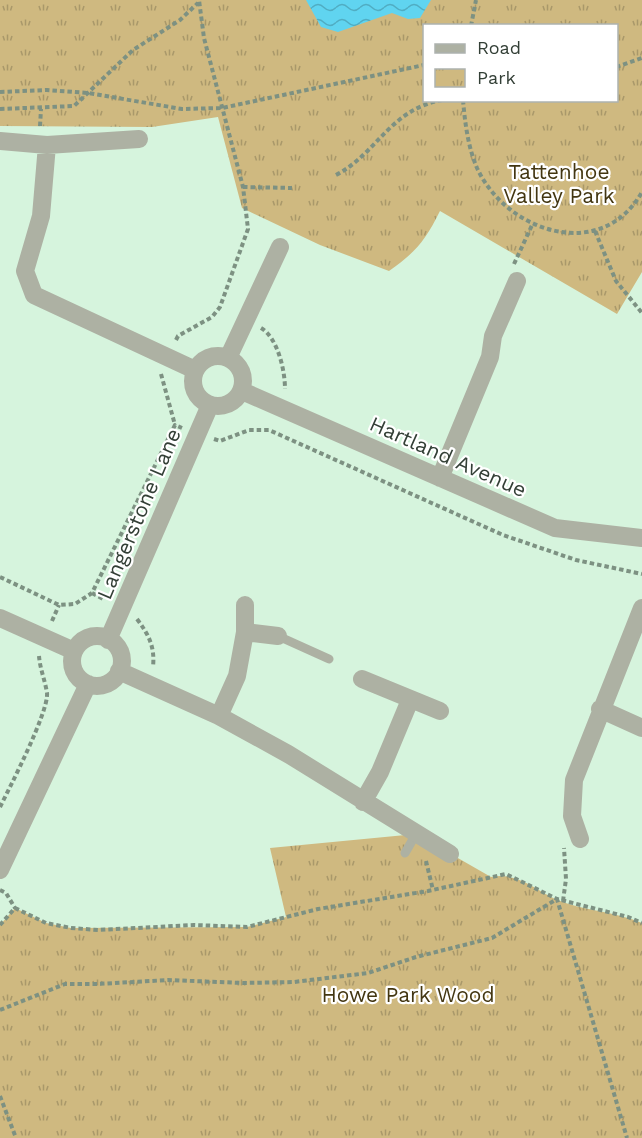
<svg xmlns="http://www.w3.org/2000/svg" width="642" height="1138" viewBox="0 0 642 1138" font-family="'Work Sans',sans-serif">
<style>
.park{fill:url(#park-tufts);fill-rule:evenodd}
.water{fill:url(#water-waves)}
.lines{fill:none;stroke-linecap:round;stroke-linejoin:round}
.path{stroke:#7d9182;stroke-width:4;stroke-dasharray:4.5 3;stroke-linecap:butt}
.lane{stroke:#adb1a3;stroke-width:9}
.street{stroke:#adb1a3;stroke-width:18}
.labels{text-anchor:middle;stroke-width:4.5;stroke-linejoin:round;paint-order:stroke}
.park-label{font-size:21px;fill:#433611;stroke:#fff}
.street-label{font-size:21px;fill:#333f36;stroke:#fff}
</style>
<defs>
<pattern id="park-tufts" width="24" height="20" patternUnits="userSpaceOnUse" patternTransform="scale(1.5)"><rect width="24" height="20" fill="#cfb980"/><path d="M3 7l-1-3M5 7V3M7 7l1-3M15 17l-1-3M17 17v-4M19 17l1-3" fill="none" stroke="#a9986a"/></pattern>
<pattern id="water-waves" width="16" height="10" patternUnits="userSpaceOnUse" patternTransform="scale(1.5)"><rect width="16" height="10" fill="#60d4f0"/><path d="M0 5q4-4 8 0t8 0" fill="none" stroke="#50adc3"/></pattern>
</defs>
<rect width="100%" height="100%" fill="#d6f4dd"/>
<path class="park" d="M 0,0 L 642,0 L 642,272 L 617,314 L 440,211 C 425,241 416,252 389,271 L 320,245 L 242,208 L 218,117 L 152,127 L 0,126 ZM 424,26 L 616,26 L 616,100 L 424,100 Z
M 416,834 L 491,877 C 516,872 533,888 555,899 C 583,911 614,911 642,923 L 642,1138 L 0,1138 L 0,925 L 15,908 L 46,923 L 71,928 L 247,927 L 286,917 L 270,848 Z"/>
<path class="water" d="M 306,0 L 431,0 L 420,18 L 408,19 L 392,13 L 338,32 L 321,27 Z"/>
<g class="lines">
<path class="path" d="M 471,26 L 476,0
M 616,67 L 642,58
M 0,92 L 47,90 L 88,93 L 182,109 L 222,108 L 424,65
M 463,100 C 465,123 468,147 477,168 C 507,233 602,263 642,192
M 0,109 L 74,106 L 133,50 L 180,20 L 198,3
M 40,126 L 41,109
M 336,175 C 378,153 389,110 442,100
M 243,187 L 292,188
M 595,231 L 616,281 L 642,313
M 514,264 L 533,223
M 261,328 C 278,338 285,371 285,389
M 176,340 L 178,336 L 212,317 L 220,307 L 248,229 L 243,187 L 204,38 L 199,0
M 161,374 L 175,425
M 214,439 L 220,441 L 249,430 L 269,430 L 503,535 L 576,560 L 642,574
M 0,577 L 59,605 L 75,604 L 92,593 L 175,425 L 182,428
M 92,593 L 105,600
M 137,619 C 149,635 155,647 153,667
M 52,621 L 59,605
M 0,807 C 10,787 49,711 47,693 C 45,680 40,669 39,656
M 426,861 L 433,890
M 0,890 L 6,893 L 15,908
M 563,901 L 566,879 L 564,848
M 0,925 L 15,908 L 46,923 L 71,928 L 98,930 L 194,925 L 247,927 L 318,909 L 428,891 L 506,874 L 557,899 L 628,917 L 642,923
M 0,1010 L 65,984 L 97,984 L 168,980 L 243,983 L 294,982 L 368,973 L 416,957 L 492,938 L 557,899 L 627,1138
M 0,1096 L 16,1138"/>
<path class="lane" d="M 278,636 L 329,659
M 405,853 L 416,834"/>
<path class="street" d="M 0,141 L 47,145 L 139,139
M 47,145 L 41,216 L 25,271 L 34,295 L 195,370
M193 381a25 25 0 1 1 50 0a25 25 0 1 1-50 0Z
M 228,358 L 280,247
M 242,391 L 555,528 L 642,538
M 440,478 L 490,357 L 493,336 L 517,281
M 245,605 L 245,632
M 0,618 L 74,651
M72 661a25 25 0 1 1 50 0a25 25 0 1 1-50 0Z
M 108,640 L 210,405
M 119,671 L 219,716 L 288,754 L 450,854
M 362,679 L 440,711
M 600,709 L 642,728
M 219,716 L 237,676 L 245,632 L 278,636
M 363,802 L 380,772 L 410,700
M 580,839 L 572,816 L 574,780 L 642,608
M 0,870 L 88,684"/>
</g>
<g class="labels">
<g class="park-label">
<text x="559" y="179">Tattenhoe<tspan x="559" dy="24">Valley Park</tspan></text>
<text x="408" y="1002">Howe Park Wood</text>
</g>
<g class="street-label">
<text transform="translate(448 457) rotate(24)" y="7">Hartland Avenue</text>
<text transform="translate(139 514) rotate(-67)" y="7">Langerstone Lane</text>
</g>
</g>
<rect x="423" y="24" width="195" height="78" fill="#ffffff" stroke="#adb2af" stroke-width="1.5"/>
<rect x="435" y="44" width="30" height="9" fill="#adb1a3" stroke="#adb2af" stroke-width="1.5"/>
<text x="477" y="54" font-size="18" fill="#333f36">Road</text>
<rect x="435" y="69" width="30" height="18" fill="url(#park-tufts)" stroke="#adb2af" stroke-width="1.5"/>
<text x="477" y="84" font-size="18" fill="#333f36">Park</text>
</svg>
